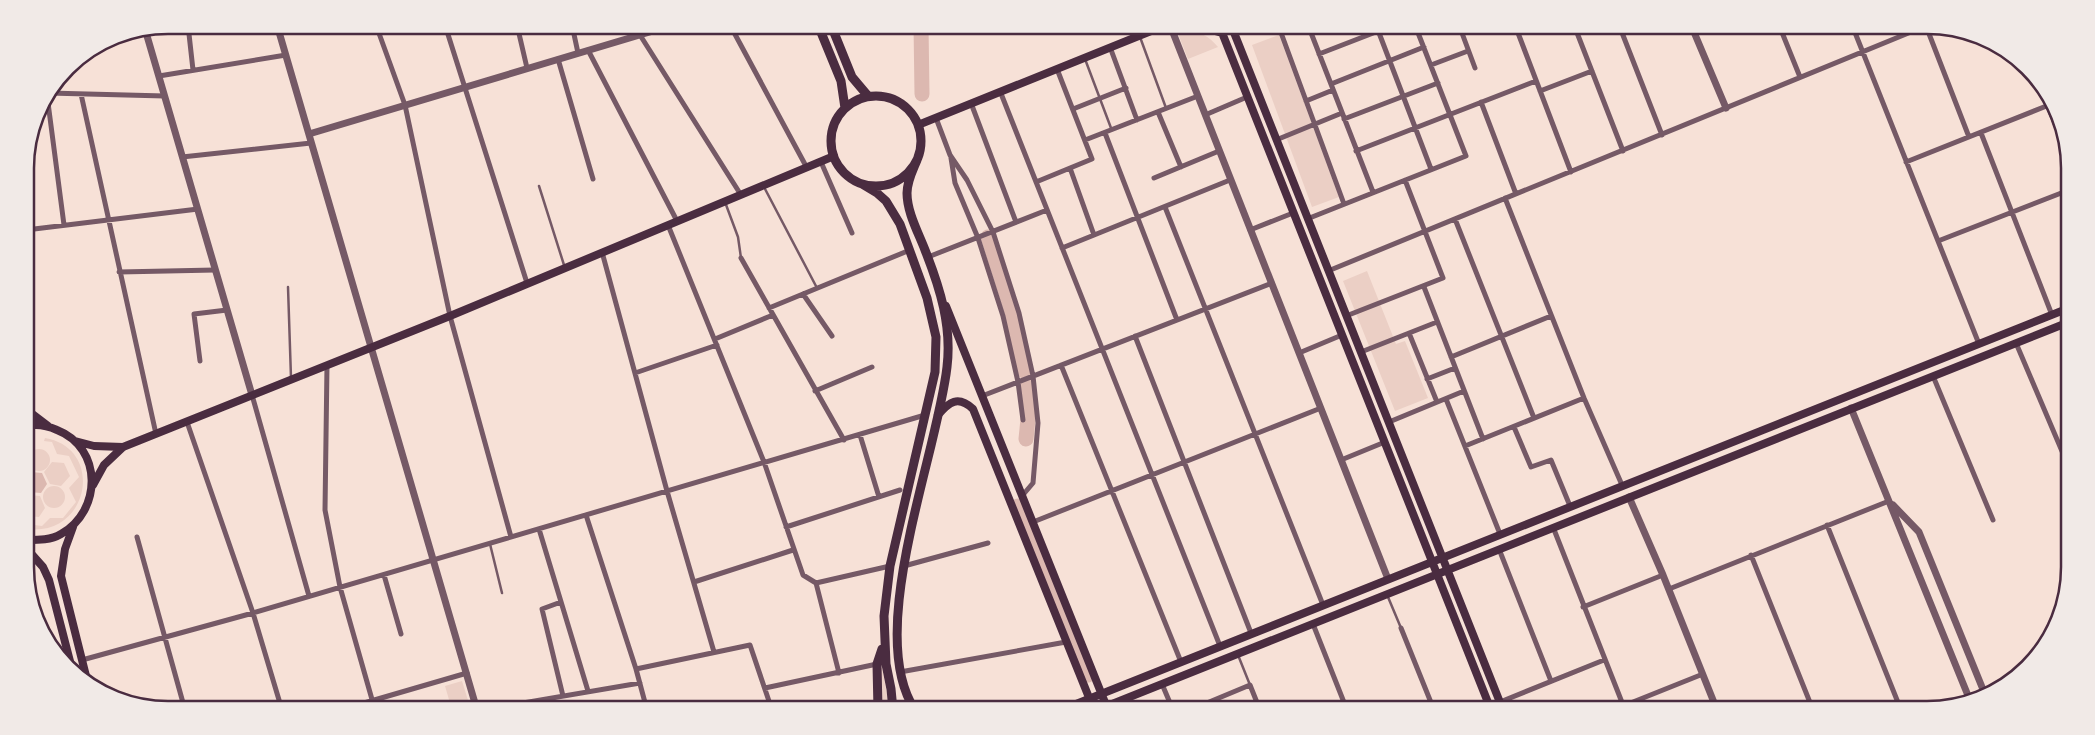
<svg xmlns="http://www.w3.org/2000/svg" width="2095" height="735" viewBox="0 0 2095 735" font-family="Signika,sans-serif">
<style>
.green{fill:#ebcfc5}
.water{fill:#dcb8b0}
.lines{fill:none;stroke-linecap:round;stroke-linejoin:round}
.river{stroke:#dcb8b0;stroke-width:15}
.service{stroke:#755966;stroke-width:2.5}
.minor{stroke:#755966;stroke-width:5}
.tertiary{stroke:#755966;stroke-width:7}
.secondary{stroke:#4a2c40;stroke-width:8}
.primary{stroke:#4a2c40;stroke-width:9}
.rim{fill:none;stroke:#4a2c40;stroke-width:2.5}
</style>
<rect width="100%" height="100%" fill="#f7e1d7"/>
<path class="green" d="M 1185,30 C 1199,31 1209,36 1218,47 L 1188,59 L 1177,31 Z
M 1279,35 L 1339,197 L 1312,207 L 1252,45 Z
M 1367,271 L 1396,344 L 1405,341 L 1428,398 L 1395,411 L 1343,281 Z
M 45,438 C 105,448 90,537 27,529 L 27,524 L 42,526 L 50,518 L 63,518 L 76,502 L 69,488 L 79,477 L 69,456 L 57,454 L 52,442 L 44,441 Z
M28 460a11 11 0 1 1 22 0a11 11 0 1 1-22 0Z
M 52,462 L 64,463 L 70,476 L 61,486 L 50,484 L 44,472 Z
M43 497a11 11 0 1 1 22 0a11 11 0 1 1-22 0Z
M 28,495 L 40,496 L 45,508 L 39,517 L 27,516 Z
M 880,668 L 882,668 L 888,699 L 888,710 L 882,710 Z
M 462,681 L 471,710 L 452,710 L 445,686 Z"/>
<path class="water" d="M 31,472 L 42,473 L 47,484 L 41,493 L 29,492 L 27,477 Z"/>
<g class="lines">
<path class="river" d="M 921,25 L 922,94
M 988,237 L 1012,313 L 1024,371
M 1026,439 L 1029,409 L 1027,386
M 1018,506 L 1088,675"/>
<path class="service" d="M 1140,37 L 1166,108
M 1085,59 L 1111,128
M 539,186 L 564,265
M 764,187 L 817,288
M 725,202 L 738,237 L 741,258
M 288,287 L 291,378
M 490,544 L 502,593
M 1388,597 L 1401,628
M 1238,655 L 1250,685"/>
<path class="minor" d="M 188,25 L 193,70
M 376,25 L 405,105 L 450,316 L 511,537
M 445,25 L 527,283
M 517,25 L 527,68
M 572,25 L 578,53
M 637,25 L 640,35 L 741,195
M 730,25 L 807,168
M 1136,25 L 1139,36
M 1308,25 L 1373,192
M 1376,25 L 1431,169
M 1459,25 L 1475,68
M 1515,25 L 1571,172
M 1574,25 L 1623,151
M 1619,25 L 1662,135
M 1779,25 L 1800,77
M 1852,25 L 1979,344
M 1926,26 L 1969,137
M 1280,30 L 1344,204
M 1110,47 L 1137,120
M 588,50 L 677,221
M 1319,54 L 1394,25
M 558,59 L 593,179
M 1431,65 L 1468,51
M 159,76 L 286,55
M 1331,84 L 1424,47
M 1000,91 L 1220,646
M 1540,91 L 1592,71
M 48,93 L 165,96
M 81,94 L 156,434
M 47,95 L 64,225
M 1306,101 L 1333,90
M 1481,102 L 1516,194
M 971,103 L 1016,222
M 2048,106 L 2069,158
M 1073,109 L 1126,88
M 1158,112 L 1181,167
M 1205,115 L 1247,97
M 936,118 L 950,155 L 967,180 L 993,232 L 1019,313 L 1033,376 L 1038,423 L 1033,483 L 1022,496
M 1344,119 L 1438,83
M 1105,133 L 1177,320
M 1981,133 L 2052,315
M 1085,140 L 1198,96
M 1276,140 L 1342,113
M 1356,151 L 1536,81
M 182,157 L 311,143
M 951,158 L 955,183 L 978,238 L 1003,316 L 1018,382 L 1023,420
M 821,162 L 852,233
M 1906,162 L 2049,105
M 1070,168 L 1094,235
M 1154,178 L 1219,151
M 1036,182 L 1092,159 L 1057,69
M 1505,198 L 1584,398 L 1622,485
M 1165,207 L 1323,605
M 1307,219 L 1466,156 L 1415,25
M 1455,219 L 1534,418
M 668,225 L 764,462 L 803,575 L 816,583
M 26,230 L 198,209
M 1250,230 L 1293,213
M 1938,241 L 2069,190
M 1062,248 L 1230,180
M 602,252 L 667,491 L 714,652
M 928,257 L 1047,210
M 741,258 L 844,440
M 1328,271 L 1928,25
M 119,272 L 215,270
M 1424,287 L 1483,439
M 803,294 L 832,336
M 769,308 L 910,250
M 1346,316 L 1443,278 L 1405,180
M 1409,333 L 1437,402
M 1135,336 L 1251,633
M 715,339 L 773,315
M 2016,343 L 2070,470
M 1361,352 L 1437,322
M 1299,353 L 1342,335
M 1451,357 L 1551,316
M 200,361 L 194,314 L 227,310
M 327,365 L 325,510 L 340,587 L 375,710
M 1061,365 L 1181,662
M 635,373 L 717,345
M 1933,376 L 1993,520
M 1427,379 L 1455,368
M 815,391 L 872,367
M 252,395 L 309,596
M 982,396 L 1272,283
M 1446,399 L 1500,534
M 187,422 L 253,613 L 282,710
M 1389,422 L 1464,391
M 1514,427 L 1531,467 L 1551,460 L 1570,506
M 860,435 L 879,497
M 1465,446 L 1584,398
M 1341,460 L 1385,442
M 586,515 L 636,669 L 647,710
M 1033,522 L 1321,408
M 1827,525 L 1901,710
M 786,527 L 900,490
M 1553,527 L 1625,710
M 539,529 L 588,691
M 137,537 L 185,710
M 1499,549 L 1551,681
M 1751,555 L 1813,710
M 904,566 L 988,543
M 384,575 L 401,634
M 694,582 L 793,550
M 816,583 L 839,673
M 816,583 L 890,566
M 1669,589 L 1889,501
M 561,602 L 542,609 L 563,696
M 1583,607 L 1663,575
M 1313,624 L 1347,710
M 1401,628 L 1434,710
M 82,660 L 253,613 L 925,415
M 636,669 L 750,645 L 772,710
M 900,672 L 1066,642
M 1162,684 L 1173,710
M 765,688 L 877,664
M 1500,702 L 1604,660
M 1623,706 L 1703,674
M 340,710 L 467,673
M 481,710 L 640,683
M 863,710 L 878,708
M 1190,710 L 1250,685 L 1260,710"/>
<path class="tertiary" d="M 277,25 L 477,710
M 1170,25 L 1388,579
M 1691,25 L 1726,108
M 145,29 L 252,395
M 309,134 L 673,25
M 1851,408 L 1969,698
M 1629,497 L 1663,575 L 1717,710
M 1893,505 L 1919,532 L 1984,692"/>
<path class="secondary" d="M 1194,25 L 1222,33
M 1219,25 L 1491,710
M 1231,25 L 1503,710
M 918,125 L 1166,25
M 946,306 L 1108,710
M 27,410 L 48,426
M 938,415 C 949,402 958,395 973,409 L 1094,710
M 27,426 C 36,424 48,426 57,430 C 103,448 102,511 61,534 C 51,540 39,540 27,540
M 75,441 L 94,446 L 123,447
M 93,485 L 104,465 L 123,447 L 450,316 L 834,156
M 73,527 L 65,549 L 61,576 L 87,680
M 27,549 L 43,567 L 49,580 L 72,669
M 1061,710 L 2069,308
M 1097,710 L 2069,322"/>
<path class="primary" d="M 818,25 L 841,81 L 845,108
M 831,25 L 852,77 L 868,96
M831 141a45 45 0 1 1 90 0a45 45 0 1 1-90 0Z
M 862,184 L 877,193 L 886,201 L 900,224 L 927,298 L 936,337 L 935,372 L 890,566 L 884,616 L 886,664 L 891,689 L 893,710
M 878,710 L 877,664 L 882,649
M 915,710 C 864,633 937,456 947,367 C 952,326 940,288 925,250 C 918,232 907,212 907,193 C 907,181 913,170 917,160"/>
</g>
<path d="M0 0H2095V735H0ZM168 34H1927A134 134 0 0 1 2061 168V567A134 134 0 0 1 1927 701H168A134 134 0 0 1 34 567V168A134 134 0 0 1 168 34Z" fill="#f1eae7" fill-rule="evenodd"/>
<path class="rim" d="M168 34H1927A134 134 0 0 1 2061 168V567A134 134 0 0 1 1927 701H168A134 134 0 0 1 34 567V168A134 134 0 0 1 168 34Z"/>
</svg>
